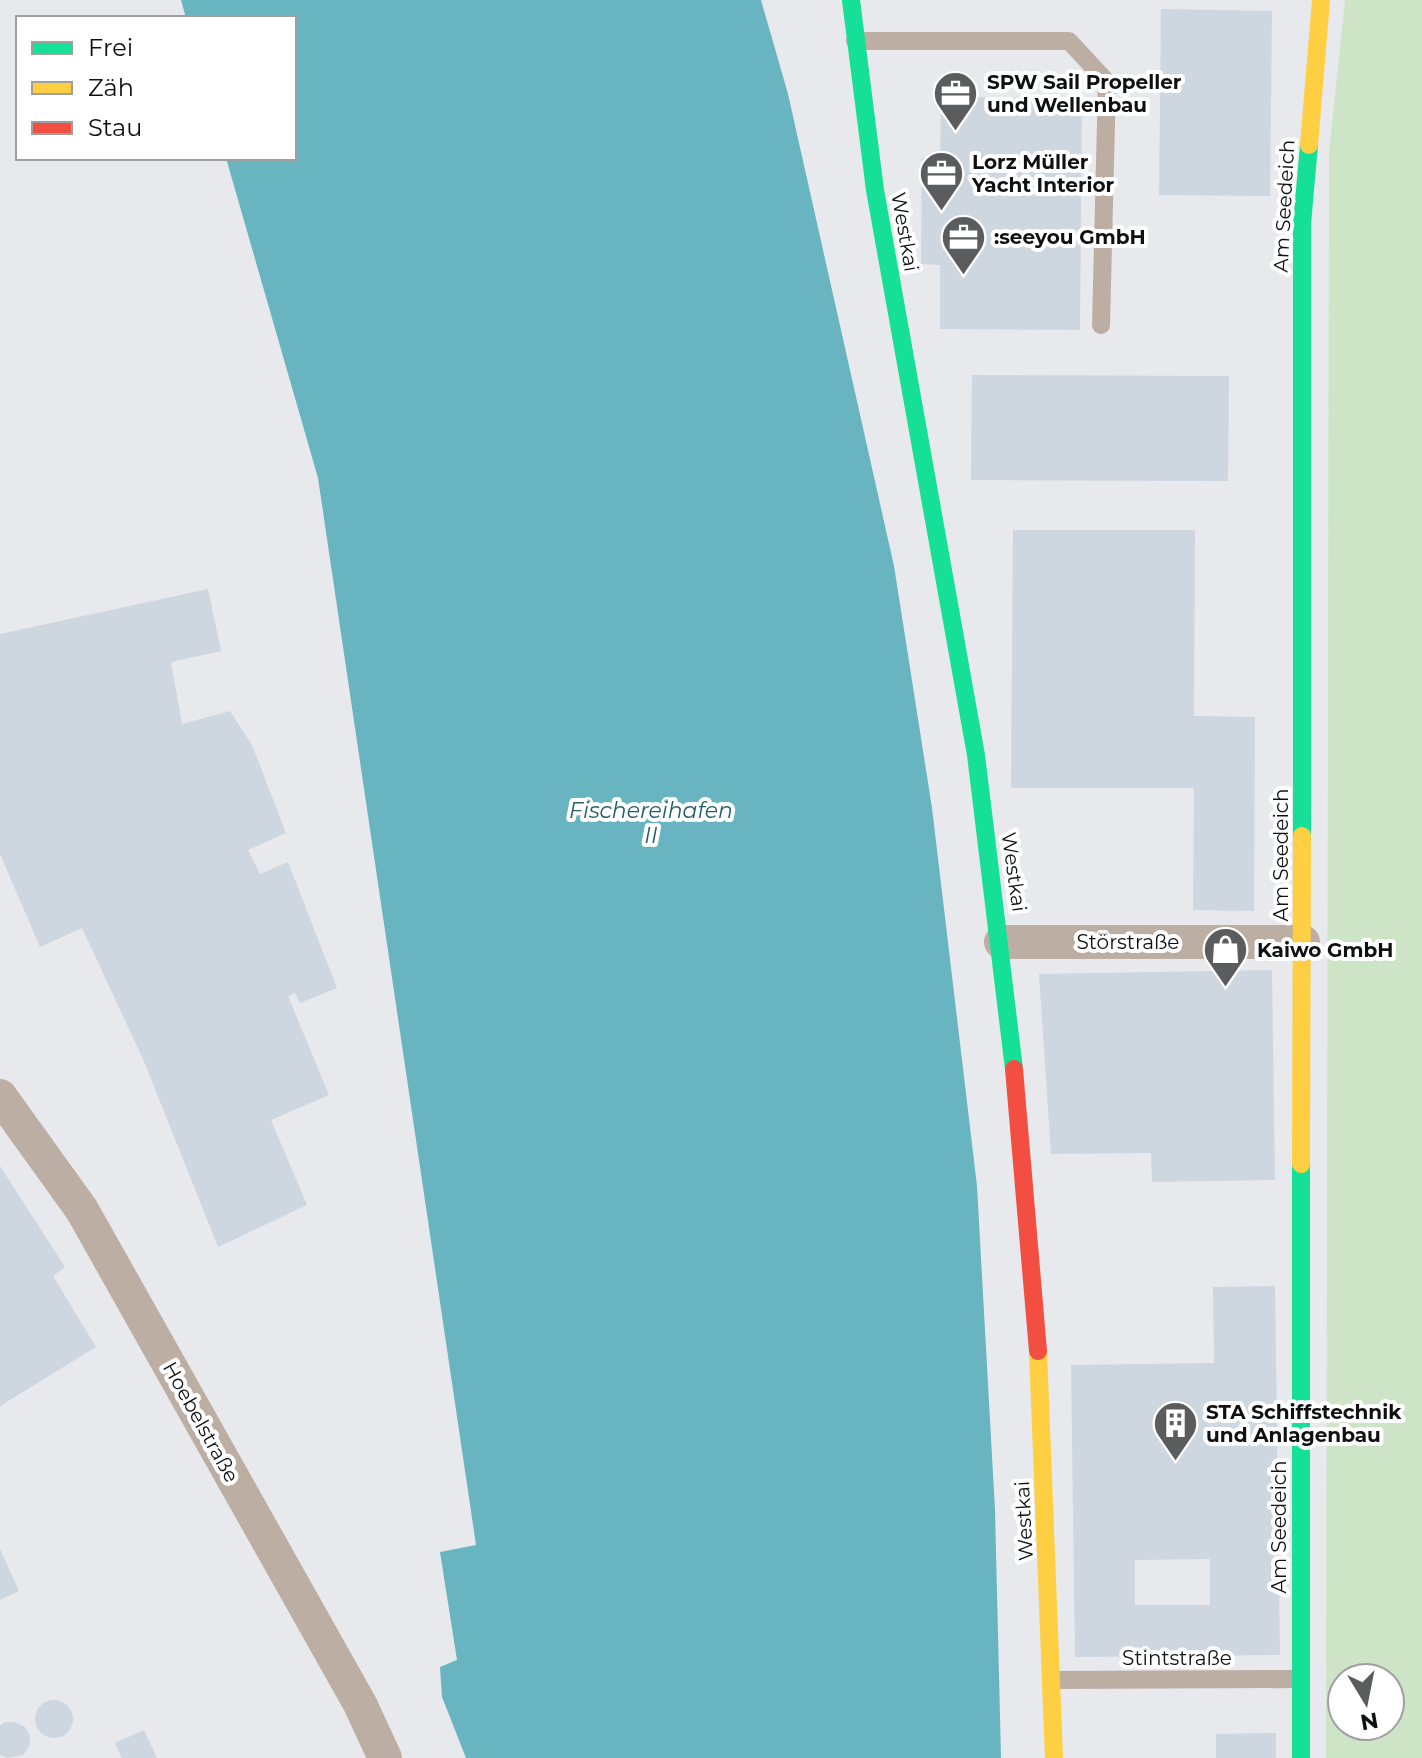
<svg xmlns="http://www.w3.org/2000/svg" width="1422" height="1758" viewBox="0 0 1422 1758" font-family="Montserrat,sans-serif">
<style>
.green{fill:#cee4c6;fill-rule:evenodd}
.water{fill:#68b4c1}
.building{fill:#ced6e0;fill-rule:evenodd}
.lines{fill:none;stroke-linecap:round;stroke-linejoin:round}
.lane{stroke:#bdaea4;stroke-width:18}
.street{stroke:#bdaea4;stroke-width:34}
.fast{stroke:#16e098;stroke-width:18}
.slow{stroke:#ffcf43;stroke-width:18}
.jam{stroke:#f24e42;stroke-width:18}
.labels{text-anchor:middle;stroke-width:8;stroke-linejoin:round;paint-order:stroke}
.poi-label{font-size:20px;font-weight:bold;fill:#0e1011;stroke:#fff;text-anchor:start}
.street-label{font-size:20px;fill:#0e1011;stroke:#fff}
.water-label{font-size:22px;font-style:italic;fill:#255f68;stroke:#fff}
</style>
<rect width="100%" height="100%" fill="#e7e9ec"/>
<path class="green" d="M 1345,0 L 1422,0 L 1422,1758 L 1326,1758 L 1329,153 ZM 1342,1678 L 1390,1678 L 1390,1726 L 1342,1726 Z"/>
<path class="water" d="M 181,0 L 761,0 L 788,94 L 894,566 L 932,808 L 977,1186 L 995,1510 L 1001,1758 L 466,1758 L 442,1697 L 440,1667 L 457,1660 L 440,1552 L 476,1545 L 318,478 L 226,158 L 294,158 L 294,18 L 186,18 Z"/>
<path class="building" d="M 1161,9 L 1272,11 L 1270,196 L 1159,195 Z
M 941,97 L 1082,98 L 1080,330 L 940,329 L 940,265 L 921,264 L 922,158 L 940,158 Z
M 972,375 L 1229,376 L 1228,481 L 971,480 Z
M 1013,530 L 1195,530 L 1194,716 L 1255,717 L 1254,911 L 1193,910 L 1194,788 L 1011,788 Z
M 208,589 L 221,651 L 171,662 L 182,724 L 230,711 L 252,745 L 286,833 L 248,850 L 260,874 L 288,862 L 337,988 L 300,1003 L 295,993 L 288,996 L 329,1095 L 271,1120 L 307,1205 L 218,1247 L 143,1059 L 82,928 L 40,947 L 0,854 L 0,634 Z
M 1272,970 L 1275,1180 L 1152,1182 L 1151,1153 L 1051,1154 L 1039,974 Z
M 0,1166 L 65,1267 L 53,1276 L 96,1347 L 0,1406 Z
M 1275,1286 L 1280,1655 L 1075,1657 L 1071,1365 L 1214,1363 L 1213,1287 ZM 1210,1559 L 1210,1605 L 1135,1605 L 1135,1560 Z
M 0,1549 L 19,1591 L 0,1600 Z
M35 1719a19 19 0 1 1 38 0a19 19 0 1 1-38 0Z
M 5,1722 L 15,1722 L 25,1727 L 30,1736 L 29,1747 L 23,1755 L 8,1758 L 0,1755 L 0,1726 Z
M 144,1730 L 157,1758 L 122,1758 L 115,1743 Z
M 1276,1733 L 1276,1758 L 1216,1758 L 1216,1734 Z"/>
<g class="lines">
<path class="lane" d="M 855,41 L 1069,41 L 1107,82 L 1101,325
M 1053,1680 L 1301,1679"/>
<path class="street" d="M 1001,942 L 1303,942
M 0,1096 L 82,1210 L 360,1704 L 385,1758"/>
<path class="fast" d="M 851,0 L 875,190 L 976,755 L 1014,1069
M 1302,836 L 1302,224 L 1309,145
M 1301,1758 L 1301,1164"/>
<path class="slow" d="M 1309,145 L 1321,0
M 1301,1164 L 1302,836
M 1038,1351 L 1054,1758"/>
<path class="jam" d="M 1014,1069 L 1038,1351"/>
</g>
<defs>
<symbol id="office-pin" viewBox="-11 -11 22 30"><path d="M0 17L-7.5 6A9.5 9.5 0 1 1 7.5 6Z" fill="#5a5c5e" stroke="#fff"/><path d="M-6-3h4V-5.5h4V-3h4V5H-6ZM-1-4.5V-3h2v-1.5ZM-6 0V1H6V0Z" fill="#fff"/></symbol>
<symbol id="shop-pin" viewBox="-11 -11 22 30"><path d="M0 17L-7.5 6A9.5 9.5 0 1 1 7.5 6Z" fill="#5a5c5e" stroke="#fff"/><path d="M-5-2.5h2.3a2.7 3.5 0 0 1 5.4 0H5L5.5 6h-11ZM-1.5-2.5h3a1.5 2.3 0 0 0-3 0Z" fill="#fff"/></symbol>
<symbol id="building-pin" viewBox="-11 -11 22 30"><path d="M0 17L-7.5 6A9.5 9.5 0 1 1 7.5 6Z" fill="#5a5c5e" stroke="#fff"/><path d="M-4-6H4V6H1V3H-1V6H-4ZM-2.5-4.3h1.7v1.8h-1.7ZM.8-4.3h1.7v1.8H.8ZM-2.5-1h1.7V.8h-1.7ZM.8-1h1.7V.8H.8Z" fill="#fff"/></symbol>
</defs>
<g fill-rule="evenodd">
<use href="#office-pin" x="930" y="68" width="51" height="69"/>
<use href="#office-pin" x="916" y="148" width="51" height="69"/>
<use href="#office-pin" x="938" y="212" width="51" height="69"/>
<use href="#shop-pin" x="1200" y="924" width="51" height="69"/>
<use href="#building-pin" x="1150" y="1398" width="51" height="69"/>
</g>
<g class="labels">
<g class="poi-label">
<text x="987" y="89">SPW Sail Propeller<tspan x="987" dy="23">und Wellenbau</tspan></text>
<text x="972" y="169">Lorz Müller<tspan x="972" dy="23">Yacht Interior</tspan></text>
<text x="994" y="244">:seeyou GmbH</text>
<text x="1257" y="957">Kaiwo GmbH</text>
<text x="1206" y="1419">STA Schiffstechnik<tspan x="1206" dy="23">und Anlagenbau</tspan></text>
</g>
<g class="street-label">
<text transform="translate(1284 206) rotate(-87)" y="7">Am Seedeich</text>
<text transform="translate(905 232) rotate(80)" y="7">Westkai</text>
<text transform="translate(1281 855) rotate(-90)" y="7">Am Seedeich</text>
<text transform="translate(1014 872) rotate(82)" y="7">Westkai</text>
<text x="1128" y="949">Störstraße</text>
<text transform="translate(201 1422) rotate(61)" y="7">Hoebelstraße</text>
<text transform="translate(1024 1521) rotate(-93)" y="7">Westkai</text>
<text transform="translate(1279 1527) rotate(-90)" y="7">Am Seedeich</text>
<text x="1177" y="1665">Stintstraße</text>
</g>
<g class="water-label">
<text x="651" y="818">Fischereihafen<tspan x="651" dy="25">II</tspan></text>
</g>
</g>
<rect x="16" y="16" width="280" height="144" fill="#ffffff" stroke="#9f9fa0" stroke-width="2"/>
<rect x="32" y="42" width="40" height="12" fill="#16e098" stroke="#9f9fa0" stroke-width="2"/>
<text x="88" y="56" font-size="24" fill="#0e1011">Frei</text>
<rect x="32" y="82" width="40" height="12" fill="#ffcf43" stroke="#9f9fa0" stroke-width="2"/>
<text x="88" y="96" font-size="24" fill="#0e1011">Zäh</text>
<rect x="32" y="122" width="40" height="12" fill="#f24e42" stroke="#9f9fa0" stroke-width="2"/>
<text x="88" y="136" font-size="24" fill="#0e1011">Stau</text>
<g transform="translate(1366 1702) rotate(170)"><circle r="38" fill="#ffffff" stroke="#9f9fa0" stroke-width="2"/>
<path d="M0-6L14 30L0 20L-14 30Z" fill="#5a5c5e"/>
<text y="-12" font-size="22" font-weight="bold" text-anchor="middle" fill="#0e1011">N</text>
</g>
</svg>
